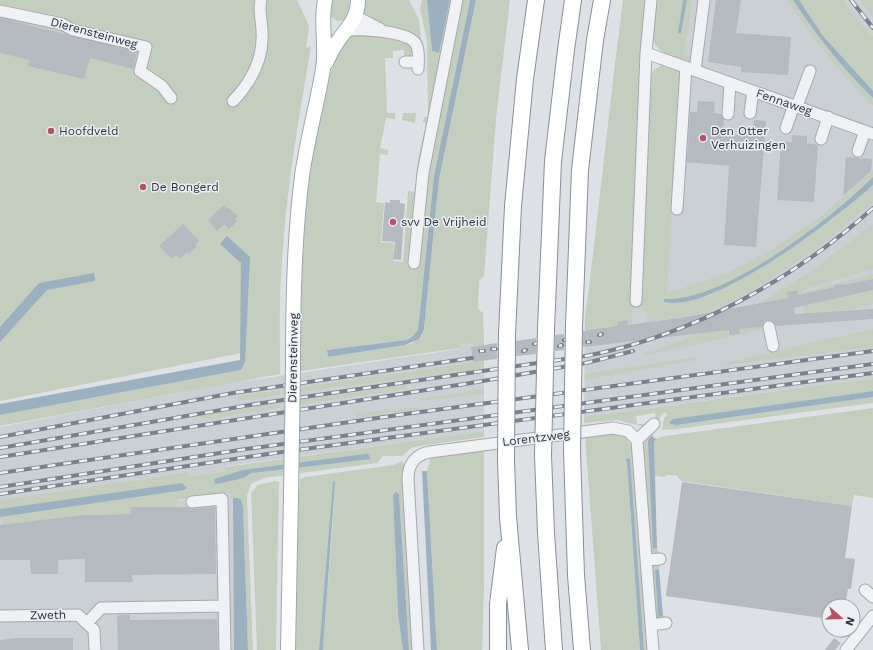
<svg xmlns="http://www.w3.org/2000/svg" width="873" height="650" viewBox="0 0 873 650" font-family="'Work Sans',sans-serif">
<style>
.built{fill:#cbd0d5}
.green{fill:#c4cebf}
.water{fill:#9bb1c1}
.building{fill:#b5bac1}
.lines{fill:none;stroke-linecap:round;stroke-linejoin:round}
.minor-casing{stroke:#a3a8ae;stroke-width:13}
.major-casing{stroke:#9da6af;stroke-width:16}
.highway-casing{stroke:#868f9a;stroke-width:18}
.minor{stroke:#eff1f4;stroke-width:11}
.major{stroke:#fff;stroke-width:14}
.highway{stroke:#fff;stroke-width:16}
.rail-casing{stroke:#78828c;stroke-width:4}
.rail{stroke:#eceff3;stroke-width:2.5;stroke-dasharray:8;stroke-linecap:butt}
.major-bridge-casing{stroke:#9da6af;stroke-width:16;stroke-linecap:butt}
.highway-bridge-casing{stroke:#868f9a;stroke-width:18;stroke-linecap:butt}
.major-bridge{stroke:#fff;stroke-width:14}
.highway-bridge{stroke:#fff;stroke-width:16}
.poi-dot{fill:#be4e68;stroke:#eceff3;stroke-width:1.5}
.labels{text-anchor:middle;stroke-width:3;stroke-linejoin:round;paint-order:stroke}
.street-label{font-size:12px;fill:#283039;stroke:#eceff3}
.poi-label{font-size:12px;fill:#283039;stroke:#eceff3;text-anchor:start}
</style>
<rect width="100%" height="100%" fill="#dde1e5"/>
<path class="built" d="M 675,0 L 814,0 L 873,71 L 873,177 L 806,233 L 673,304 L 833,219 L 873,185 L 873,378 L 634,410 L 584,422 L 585,317 L 669,113 Z
M 843,0 L 859,0 L 873,18 L 873,36 L 854,16 Z
M 473,343 L 484,345 L 484,431 L 226,466 L 226,471 L 190,476 L 189,472 L 0,500 L 0,427 L 225,384 L 459,349 L 459,345 Z
M 232,493 L 236,501 L 244,650 L 0,650 L 0,520 L 84,515 L 131,514 L 131,507 L 177,507 L 178,501 Z"/>
<path class="green" d="M 0,0 L 297,0 L 309,26 L 306,48 L 311,46 C 299,118 286,190 282,262 C 279,300 280,337 280,374 L 0,426 L 0,415 L 241,370 L 246,352 L 0,401 Z
M 332,0 L 350,0 L 349,11 L 344,20 L 337,21 L 330,16 L 329,9 Z
M 362,0 L 409,0 L 419,20 L 422,45 L 379,26 L 363,17 Z
M 422,0 L 427,0 L 432,51 L 439,53 L 450,0 L 455,0 L 416,188 L 418,159 L 426,124 L 423,122 L 424,117 L 428,117 L 427,41 L 420,9 Z
M 460,0 L 470,0 L 434,176 L 418,330 L 411,338 L 406,340 L 327,350 L 328,357 L 405,345 L 413,343 L 424,329 L 439,179 L 476,0 L 510,0 L 496,119 L 484,276 L 479,281 L 478,309 L 483,313 L 484,345 L 474,346 L 473,343 L 459,345 L 460,348 L 301,371 L 301,365 L 298,365 L 300,263 L 312,151 L 329,77 L 341,46 L 351,34 L 376,34 L 411,45 L 413,52 L 410,57 L 404,58 L 404,50 L 393,51 L 393,58 L 385,58 L 387,113 L 395,113 L 395,119 L 386,118 L 380,148 L 388,150 L 388,155 L 380,154 L 376,202 L 384,203 L 381,242 L 394,243 L 393,261 L 403,262 L 408,191 L 416,192 L 428,160 Z
M 623,0 L 648,0 L 632,324 L 585,331 L 585,317 C 599,212 609,106 623,0 Z
M 657,0 L 683,0 L 678,31 L 681,33 L 687,0 L 692,0 L 684,55 L 691,56 L 690,62 C 675,57 658,55 652,38 Z
M 787,0 L 793,0 C 817,36 842,68 873,98 L 873,106 C 839,72 814,40 787,0 Z
M 799,0 L 843,0 L 854,16 L 873,36 L 873,91 L 823,36 Z
M 859,0 L 873,0 L 873,18 Z
M 664,64 L 681,70 L 667,293 L 730,272 L 766,253 L 823,215 L 873,170 L 873,177 C 829,218 726,303 664,299 L 683,303 L 774,260 L 833,219 L 873,185 L 873,203 L 819,247 L 762,285 L 734,300 L 709,312 L 648,322 L 646,312 L 642,309 L 639,301 L 648,77 L 654,70 Z
M 403,113 L 416,113 L 415,123 L 402,120 Z
M 873,224 L 873,269 L 810,287 L 804,290 L 801,295 L 798,296 L 797,290 L 787,292 L 788,298 L 760,303 L 817,267 Z
M 873,274 L 873,279 L 843,285 L 843,284 L 835,285 L 835,287 L 807,294 L 813,290 Z
M 873,290 L 873,304 L 843,311 L 805,314 L 803,306 Z
M 766,326 L 764,329 L 644,356 L 643,354 L 662,348 L 702,332 L 728,330 L 728,335 L 737,334 L 737,329 Z
M 873,329 L 873,347 L 725,365 L 719,364 Z
M 696,357 L 697,360 L 585,380 L 585,374 Z
M 484,361 L 484,369 L 301,392 L 301,387 Z
M 873,378 L 873,391 L 670,420 L 677,425 L 873,397 L 873,403 L 677,429 L 662,430 L 664,418 L 667,415 L 666,412 L 662,414 L 657,425 L 655,413 L 636,416 L 637,424 L 651,424 L 648,428 L 618,420 L 584,423 L 584,417 Z
M 407,385 L 407,389 L 300,405 L 301,400 Z
M 484,389 L 484,394 L 420,401 L 419,399 Z
M 280,390 L 280,395 L 237,401 L 238,396 Z
M 280,403 L 280,408 L 201,420 L 200,416 Z
M 422,407 L 423,408 L 356,418 L 355,413 Z
M 873,408 L 873,498 L 854,495 L 852,506 L 681,481 L 676,475 L 667,475 L 664,477 L 655,476 L 654,442 L 656,439 L 665,436 Z
M 484,431 L 484,437 L 419,446 L 411,448 L 402,456 L 383,456 L 377,463 L 264,478 L 251,484 L 247,496 L 253,650 L 248,650 L 243,506 L 233,498 L 231,500 L 231,493 L 178,500 L 177,507 L 131,507 L 131,514 L 84,515 L 3,525 L 3,520 L 0,521 L 0,500 L 189,472 L 190,476 L 226,471 L 225,467 Z
M 616,432 L 624,435 L 633,448 L 649,650 L 644,650 L 627,460 L 625,460 L 627,462 L 640,650 L 601,650 L 585,436 Z
M 650,434 L 654,437 L 651,437 L 654,549 L 657,548 L 660,556 L 652,555 L 643,446 L 643,442 Z
M 484,448 L 484,589 L 482,650 L 437,650 L 427,471 L 431,456 Z
M 402,461 L 405,466 L 414,650 L 409,650 L 399,494 L 396,492 L 393,495 L 398,615 L 403,650 L 323,650 L 335,492 L 319,650 L 294,650 L 296,500 L 299,495 L 300,479 L 305,477 L 393,465 Z
M 274,481 L 279,482 L 276,650 L 257,650 L 251,493 L 258,485 Z
M 660,563 L 659,569 L 655,570 L 658,617 L 663,616 L 666,618 L 656,619 L 652,569 L 654,564 Z"/>
<path class="water" d="M 427,0 L 450,0 L 439,53 L 432,51 Z
M 470,0 L 476,0 L 439,179 L 424,329 L 419,339 L 405,345 L 328,357 L 327,350 L 406,340 L 411,338 L 418,330 L 434,176 Z
M 683,0 L 687,0 L 681,33 L 678,33 Z
M 793,0 L 799,0 L 823,36 L 873,91 L 873,98 C 842,68 817,36 793,0 Z
M 873,177 L 873,185 C 837,218 712,314 664,302 L 664,299 C 724,303 831,218 873,177 Z
M 227,236 L 250,257 L 245,362 L 241,370 L 0,415 L 0,404 L 240,360 L 241,263 L 220,244 Z
M 94,273 L 95,281 L 47,290 L 0,342 L 0,327 L 39,283 Z
M 873,391 L 873,397 L 677,425 L 670,424 L 669,422 L 673,419 Z
M 651,436 L 656,439 L 654,442 L 657,548 L 653,549 L 648,441 Z
M 365,454 L 368,454 L 371,459 L 251,473 L 243,478 L 218,484 L 215,484 L 214,479 L 243,470 Z
M 629,458 L 630,459 L 644,650 L 640,650 L 627,462 L 625,460 Z
M 422,471 L 427,471 L 437,650 L 431,650 Z
M 335,481 L 323,650 L 319,650 L 332,496 L 333,482 Z
M 182,483 L 187,488 L 184,490 L 0,517 L 0,509 Z
M 396,492 L 399,494 L 409,650 L 403,650 L 398,615 L 393,495 Z
M 233,498 L 238,498 L 241,500 L 243,506 L 248,650 L 234,650 Z
M 659,569 L 663,616 L 658,617 L 655,570 Z"/>
<path class="building" d="M 716,0 L 741,0 L 736,33 L 791,37 L 788,75 L 741,72 L 741,67 L 708,62 Z
M 0,18 L 137,52 L 133,69 L 90,58 L 84,79 L 28,66 L 29,60 L 0,53 Z
M 698,101 L 715,102 L 714,113 L 721,114 L 724,120 L 723,134 L 752,136 L 754,120 L 766,121 L 756,247 L 724,245 L 729,166 L 687,162 L 690,112 L 697,112 Z
M 792,135 L 807,136 L 807,143 L 818,145 L 814,202 L 777,200 L 781,142 L 792,142 Z
M 846,157 L 872,159 L 871,171 L 843,196 Z
M 390,200 L 400,200 L 400,203 L 405,204 L 401,260 L 393,259 L 395,242 L 382,241 L 385,202 L 390,203 Z
M 223,206 L 230,209 L 238,216 L 235,219 L 237,221 L 229,229 L 224,224 L 217,231 L 208,220 Z
M 183,224 L 199,241 L 195,244 L 197,246 L 189,254 L 187,252 L 180,259 L 176,255 L 172,259 L 159,246 Z
M 873,279 L 873,290 L 794,308 L 795,314 L 873,309 L 873,319 L 776,326 L 774,322 L 768,320 L 764,322 L 762,327 L 739,329 L 740,334 L 729,335 L 729,330 L 583,347 L 583,331 L 617,326 L 617,322 L 627,320 L 628,325 L 679,318 L 788,298 L 787,292 L 797,290 L 798,295 L 835,287 L 834,285 L 843,284 L 843,285 Z
M 564,334 L 564,350 L 555,351 L 555,335 Z
M 536,338 L 536,354 L 516,356 L 516,341 Z
M 497,343 L 497,359 L 473,362 L 471,347 Z
M 682,482 L 852,506 L 845,558 L 855,559 L 851,589 L 848,589 L 845,606 L 829,606 L 829,619 L 666,596 Z
M 131,507 L 187,507 L 193,509 L 215,507 L 216,574 L 132,575 L 133,582 L 85,582 L 85,559 L 58,560 L 58,574 L 31,574 L 30,560 L 0,560 L 0,525 L 84,515 L 131,514 Z
M 119,615 L 130,615 L 130,620 L 217,619 L 218,650 L 118,650 L 117,617 Z
M 19,638 L 73,638 L 73,650 L 0,650 L 0,640 Z
M 834,638 L 841,643 L 835,650 L 825,650 Z"/>
<g class="lines">
<defs>
<path id="minor" d="M 0,11 L 62,24 L 73,30 L 146,47 L 140,71 L 162,86 L 171,98
M 355,16 L 380,29
M 346,31 C 360,28 408,31 416,44 C 420,51 418,62 418,69
M 646,53 L 873,134
M 405,62 L 418,62
M 695,70 L 704,0
M 233,101 C 251,82 264,58 262,31 C 262,21 258,10 261,0
M 797,106 L 810,71
M 750,113 L 753,91
M 728,114 L 730,83
M 786,128 L 794,105
M 821,139 L 828,117
M 858,151 L 865,131
M 677,209 L 686,67
M 414,263 L 423,173 L 457,0
M 636,301 L 646,53 L 651,0
M 769,327 L 773,346
M 637,440 L 654,424
M 192,502 L 222,499 L 225,650
M 646,560 L 660,559
M 865,590 L 873,597
M 0,616 L 78,615 L 94,630 L 95,650
M 88,622 L 101,608 L 224,606
M 651,625 L 666,623
M 418,650 L 408,479 C 408,464 416,454 430,452 L 613,428 L 628,431 L 637,440 L 653,650
M 846,650 L 873,616"/>
<path id="major" d="M 326,63 C 330,54 334,46 340,38 C 349,26 358,17 358,0
M 293,369 C 293,305 294,240 302,176 C 307,140 317,105 323,69 C 327,46 320,23 325,0
M 288,650 L 291,495"/>
<path id="highway" d="M 574,326 L 580,170 L 595,40 L 602,0
M 546,329 L 553,161 L 566,50 L 573,0
M 507,334 L 513,206 L 525,79 L 536,0
M 572,451 L 576,575 L 582,650
M 543,455 L 546,533 L 554,650
M 506,460 L 508,517 L 520,650
M 498,650 L 498,604 L 505,548"/>
</defs>
<use href="#minor" class="minor-casing"/>
<use href="#major" class="major-casing"/>
<use href="#highway" class="highway-casing"/>
<use href="#minor" class="minor"/>
<use href="#major" class="major"/>
<use href="#highway" class="highway"/>
<defs>
<path id="rail" d="M 851,0 L 873,28
M 599,335 L 602,334
M 564,340 L 568,339
M 546,342 L 550,342
M 587,342 L 590,342
M 578,343 L 581,343
M 534,344 L 538,343
M 559,346 L 562,345
M 510,347 L 514,346
M 541,348 L 544,348
M 492,349 L 496,349
M 480,351 L 484,351
M 523,351 L 526,350
M 505,353 L 508,353
M 0,437 L 233,393 L 472,358
M 0,448 L 256,404 L 586,356 C 693,335 793,280 873,208
M 0,457 L 477,382 L 586,363 L 633,351
M 0,473 L 398,415 L 873,351
M 0,487 L 246,449 L 873,364
M 0,494 L 275,453 L 873,373"/>
</defs>
<use href="#rail" class="rail-casing"/>
<use href="#rail" class="rail"/>
<defs>
<path id="major-bridge" d="M 291,495 L 293,369"/>
<path id="highway-bridge" d="M 572,451 L 574,326
M 543,455 L 546,329
M 506,460 L 507,334"/>
</defs>
<use href="#major-bridge" class="major-bridge-casing"/>
<use href="#highway-bridge" class="highway-bridge-casing"/>
<use href="#major-bridge" class="major-bridge"/>
<use href="#highway-bridge" class="highway-bridge"/>
</g>
<g class="poi-dot">
<circle cx="51" cy="131" r="4"/>
<circle cx="703" cy="138" r="4"/>
<circle cx="143" cy="187" r="4"/>
<circle cx="393" cy="222" r="4"/>
</g>
<g class="labels">
<g class="street-label">
<text transform="translate(94 33) rotate(15)" y="4">Dierensteinweg</text>
<text transform="translate(784 102) rotate(19)" y="4">Fennaweg</text>
<text transform="translate(293 358) rotate(-89)" y="4">Dierensteinweg</text>
<text transform="translate(536 438) rotate(-7)" y="4">Lorentzweg</text>
<text transform="translate(48 615) rotate(-1)" y="4">Zweth</text>
</g>
<g class="poi-label">
<text x="59" y="135">Hoofdveld</text>
<text x="711" y="135">Den Otter<tspan x="711" dy="14">Verhuizingen</tspan></text>
<text x="151" y="191">De Bongerd</text>
<text x="401" y="226">svv De Vrijheid</text>
</g>
</g>
<g transform="translate(841 618) rotate(110)"><circle r="19" fill="#eceff3" stroke="#9ea3a9"/>
<path d="M0-3L7 15L0 10L-7 15Z" fill="#be4e68"/>
<text y="-6" font-size="11" font-weight="bold" text-anchor="middle" fill="#283039">N</text>
</g>
</svg>
